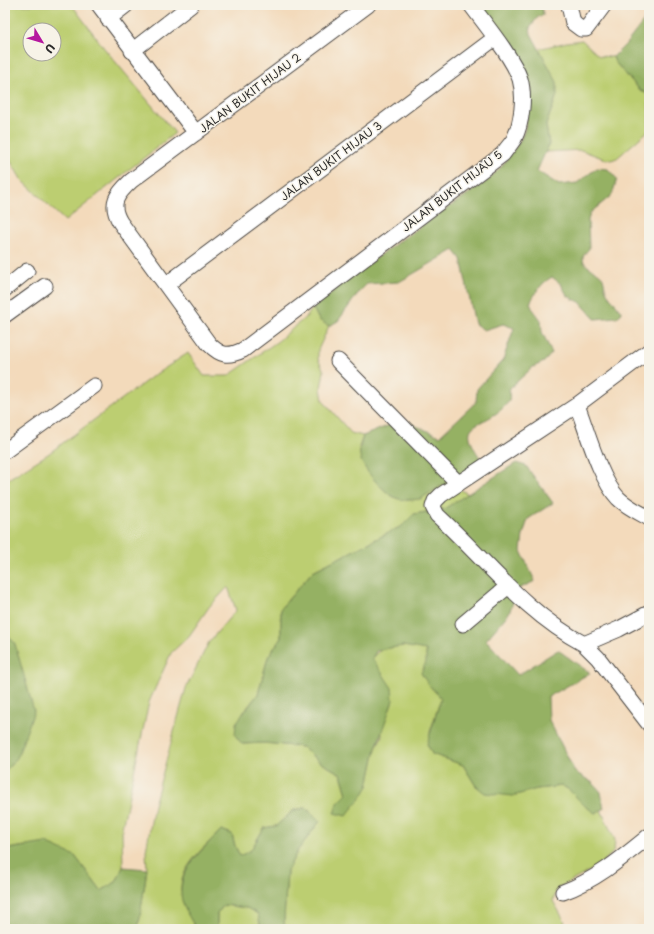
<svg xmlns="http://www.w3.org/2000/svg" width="654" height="934" viewBox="0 0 654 934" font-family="'Playpen Sans',sans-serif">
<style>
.green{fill:#bcce71;stroke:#747c4e;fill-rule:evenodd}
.forest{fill:#95b163;stroke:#606e47}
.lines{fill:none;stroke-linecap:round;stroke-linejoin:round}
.street-casing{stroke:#494541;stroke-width:17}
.street{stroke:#fff;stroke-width:15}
.labels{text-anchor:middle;stroke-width:3;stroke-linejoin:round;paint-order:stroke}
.street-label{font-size:11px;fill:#2b2b2b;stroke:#f7f3e8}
</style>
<rect width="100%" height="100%" fill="#f7f3e8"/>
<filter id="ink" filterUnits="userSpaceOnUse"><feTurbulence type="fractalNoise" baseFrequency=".025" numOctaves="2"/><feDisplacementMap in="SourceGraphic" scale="8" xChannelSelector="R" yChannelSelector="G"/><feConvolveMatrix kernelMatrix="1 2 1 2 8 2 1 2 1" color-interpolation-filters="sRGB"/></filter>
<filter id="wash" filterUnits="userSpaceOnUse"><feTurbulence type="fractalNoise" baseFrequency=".012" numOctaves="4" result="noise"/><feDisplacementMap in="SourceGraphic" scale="16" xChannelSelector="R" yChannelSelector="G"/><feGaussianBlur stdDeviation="0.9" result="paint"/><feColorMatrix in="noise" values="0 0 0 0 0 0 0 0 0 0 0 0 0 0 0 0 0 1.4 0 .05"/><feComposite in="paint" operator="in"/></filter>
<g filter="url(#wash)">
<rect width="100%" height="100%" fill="#f3dabb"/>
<path class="green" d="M 5,5 L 72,5 L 104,48 L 175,133 L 65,221 L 21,179 L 5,152 ZM 30,30 L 54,30 L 54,54 L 30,54 Z
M 582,40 L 599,56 L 613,57 L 615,62 L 640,90 L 649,95 L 649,130 L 617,158 L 611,160 L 605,159 L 581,150 L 546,152 L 549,144 L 546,125 L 557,95 L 550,69 L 538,49 L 567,42 Z
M 313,308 L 319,320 L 329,326 L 318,350 L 318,359 L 324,371 L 321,388 L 323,401 L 351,433 L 363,436 C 362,439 360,444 359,447 C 359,465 389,504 409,500 C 420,498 437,487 448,482 L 468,494 L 444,509 L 414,514 L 402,526 L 313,571 L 281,608 L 281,638 L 268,657 L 258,694 L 243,713 L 242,744 L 265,743 L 302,747 L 320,762 L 341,774 L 347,794 L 339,803 L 368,786 L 376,748 L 382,736 L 378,668 L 372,658 C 385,641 407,646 426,650 L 428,684 L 441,698 L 430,732 L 432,754 L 463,765 L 476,786 L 537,789 L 562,786 L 568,789 L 585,806 L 595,812 L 601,810 L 615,840 L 614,851 C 599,869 577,877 557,889 L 553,901 L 564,920 L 566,929 L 285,929 L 284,920 L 287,871 L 298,850 L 320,821 L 306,808 L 294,810 L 276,826 L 264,828 L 251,850 L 240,856 L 235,846 L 232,834 L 221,830 C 206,846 179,867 181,891 C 182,901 192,920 196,929 L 138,929 L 147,869 L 146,851 L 154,805 L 186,688 L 209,642 L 236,610 L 228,587 L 209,607 L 189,636 L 171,653 L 149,702 L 122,828 L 123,867 L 116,882 L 101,891 L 75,856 L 25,846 L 8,849 L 5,845 L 5,771 L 17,757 L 15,644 L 5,631 L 5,481 L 48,454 L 153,376 L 188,353 L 204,376 L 228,376 L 278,341 L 307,316 Z
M 224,905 L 247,908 L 258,914 L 261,929 L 217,929 L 217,914 Z"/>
<path class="forest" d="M 478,5 L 542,5 L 543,15 L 538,17 L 530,27 L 531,34 L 557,82 L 557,95 L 546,125 L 549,144 L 537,171 L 559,185 L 577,183 L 597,168 L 608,169 L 617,179 L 612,195 L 590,213 L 588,219 L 589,249 C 571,265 599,269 603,278 C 605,283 604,288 607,293 C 612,300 618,306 622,313 L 617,317 L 595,319 L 580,302 L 573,299 L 567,295 L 561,284 L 552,277 C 541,283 536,292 530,303 L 532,308 L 541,320 L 542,332 L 552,353 L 544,362 L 533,367 L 510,388 C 509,392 510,397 509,401 C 508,403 504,406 503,408 C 479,430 454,419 482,461 L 420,499 C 412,500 403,501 396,498 C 385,494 364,470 361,460 C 358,451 361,444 363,436 L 402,420 L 440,436 L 476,402 L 477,389 L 503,360 L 514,328 L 503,324 L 484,330 L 475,324 L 461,259 L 454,250 L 399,282 L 367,284 L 359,292 L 338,321 L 329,326 L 319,320 L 313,308 L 342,284 L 398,242 L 487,181 L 502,166 L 520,141 L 525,129 L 531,91 L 511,50 Z
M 649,14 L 649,95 L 640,90 L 615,62 L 613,57 L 626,44 Z
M 516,463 L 526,466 L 553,503 L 528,519 L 523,535 L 521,551 L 535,581 L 518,589 L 509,613 L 486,640 L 518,675 L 558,650 L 590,673 L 548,697 L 549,720 L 575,772 L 593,783 L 601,792 L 604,809 L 595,813 L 585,806 L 568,789 L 562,786 L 537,789 L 513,796 L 485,793 L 476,786 L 463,765 L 432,754 L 427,744 L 441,698 L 428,684 L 421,673 L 426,662 L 426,650 L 403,646 L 377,650 L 372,658 L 392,688 L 393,700 L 376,748 L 368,786 L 362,796 L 346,816 L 334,813 L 338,803 L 347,794 L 341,774 L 320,762 L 302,747 L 265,743 L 242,744 L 235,735 L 236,723 L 258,694 L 268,657 L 281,638 L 281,608 L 313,571 L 402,526 L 414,514 L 444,509 Z
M 5,631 L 15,644 L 34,711 L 17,758 L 5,771 Z
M 306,808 L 320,821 L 298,850 L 287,871 L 284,920 L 285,929 L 261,929 L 258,914 L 247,908 L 224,905 L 217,914 L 217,929 L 196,929 C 192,921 186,913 183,904 C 173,872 202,851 221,830 L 232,834 L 235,846 L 240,856 L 251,850 L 264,828 L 276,826 L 294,810 Z
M 46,843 L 75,856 L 101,891 L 116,882 L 123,867 L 147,869 L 138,929 L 5,929 L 5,845 L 8,849 Z"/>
</g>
<g filter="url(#ink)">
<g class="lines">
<defs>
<path id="street" d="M 99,5 L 196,133
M 368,5 L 131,181 C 117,194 109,203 120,222 L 209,344 C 221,356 228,357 243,350 L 503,154 C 506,149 511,144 514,139 C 522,123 525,96 520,79 C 513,58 485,24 471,5
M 569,5 L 573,23 L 581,29 L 586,29 L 604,5
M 108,19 L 126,5
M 132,51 L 191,5
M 167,284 L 495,38
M 5,289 L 27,271
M 5,315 L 45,286
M 649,351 L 577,405 L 441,495 L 435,501 L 433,507 L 437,515 C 485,559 525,613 584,644 L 619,629 L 649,613
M 338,361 L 458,483
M 577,405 C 587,431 600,479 618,498 C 627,507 638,512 649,518
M 5,451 L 94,386
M 463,624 L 507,587
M 584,644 L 598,658 L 649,724
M 563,892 C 596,880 622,858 649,836"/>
</defs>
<use href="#street" class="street-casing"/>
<use href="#street" class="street"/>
</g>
</g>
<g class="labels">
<g class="street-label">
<text transform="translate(250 93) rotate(-37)" y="4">JALAN BUKIT HIJAU 2</text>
<text transform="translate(331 161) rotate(-37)" y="4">JALAN BUKIT HIJAU 3</text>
<text transform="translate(452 191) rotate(-38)" y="4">JALAN BUKIT HIJAU 5</text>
</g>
</g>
<rect width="654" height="934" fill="none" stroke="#f7f3e8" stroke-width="20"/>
<g transform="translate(42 42) rotate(128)"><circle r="19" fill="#f7f3e8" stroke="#a5a39c"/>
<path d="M0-3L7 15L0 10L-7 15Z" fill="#b5179e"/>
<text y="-6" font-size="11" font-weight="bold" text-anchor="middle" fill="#2b2b2b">U</text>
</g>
</svg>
